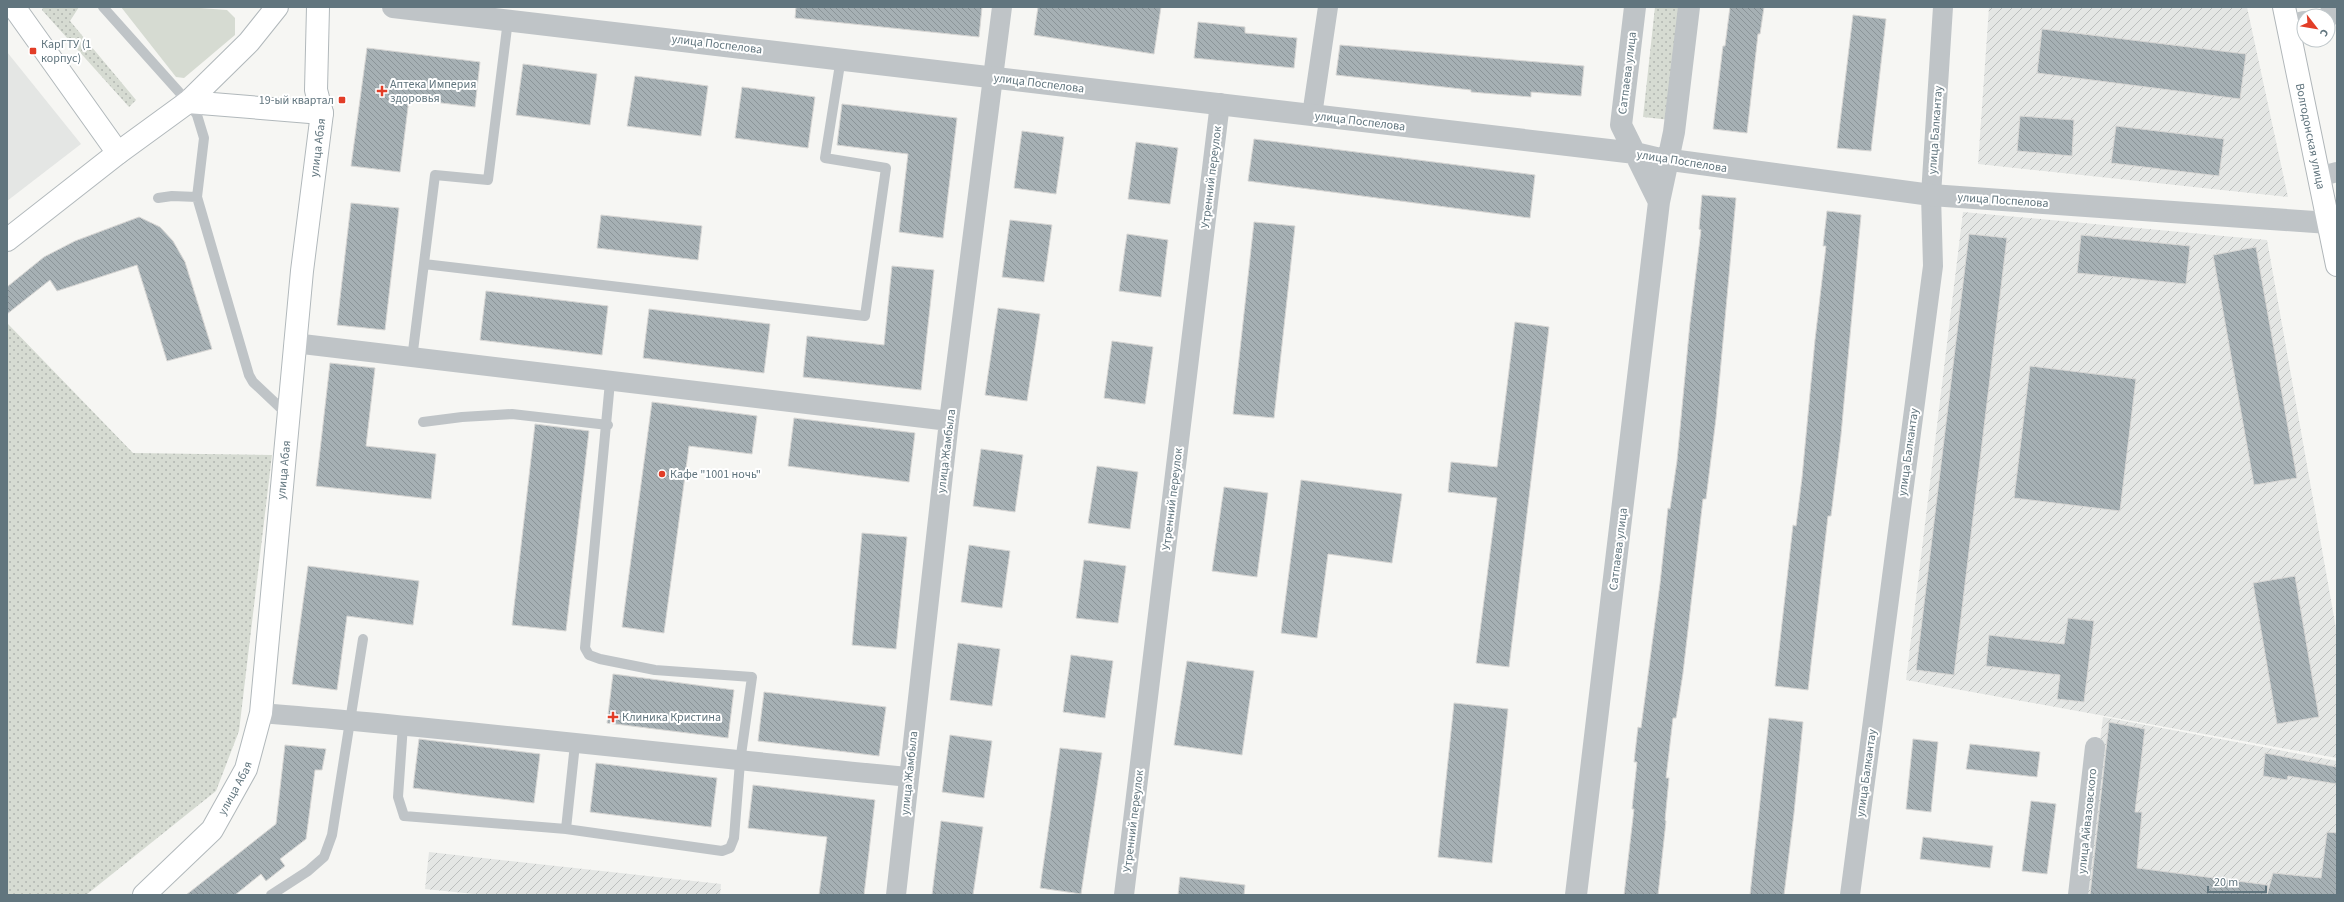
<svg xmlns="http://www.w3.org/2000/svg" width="2344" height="902" viewBox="0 0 2344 902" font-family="'Source Sans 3',sans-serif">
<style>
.built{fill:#e4e6e4}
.industrial{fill:url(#industrial-furrows)}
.grass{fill:#d6dbd2}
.park{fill:url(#park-dots)}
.building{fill:url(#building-back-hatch);stroke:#d8d7d5}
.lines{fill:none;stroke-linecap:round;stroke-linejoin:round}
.secondary-casing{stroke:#b1b8bb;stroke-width:24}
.primary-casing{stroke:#b0b6b9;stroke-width:24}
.service{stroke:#bfc4c7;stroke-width:10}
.minor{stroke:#bfc4c7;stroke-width:20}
.tertiary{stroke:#bfc4c7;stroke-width:22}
.secondary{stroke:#fff;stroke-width:22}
.primary{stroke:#fff;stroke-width:22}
.poi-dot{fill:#e23d27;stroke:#fff;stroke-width:1.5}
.labels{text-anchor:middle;stroke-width:4;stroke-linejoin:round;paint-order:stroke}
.poi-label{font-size:12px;fill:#61757e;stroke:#fff;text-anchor:start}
.street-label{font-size:12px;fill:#61757e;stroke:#fff}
</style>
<defs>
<pattern id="industrial-furrows" width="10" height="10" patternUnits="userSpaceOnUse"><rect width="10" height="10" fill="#e4e6e4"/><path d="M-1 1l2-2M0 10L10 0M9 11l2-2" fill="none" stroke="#bcbfbe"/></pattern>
<pattern id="park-dots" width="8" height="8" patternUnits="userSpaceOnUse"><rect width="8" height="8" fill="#d6dbd2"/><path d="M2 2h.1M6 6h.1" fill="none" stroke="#b1b6b0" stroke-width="1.8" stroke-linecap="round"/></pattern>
<pattern id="building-back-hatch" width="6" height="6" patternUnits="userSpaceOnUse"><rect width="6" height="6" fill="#a6b0b4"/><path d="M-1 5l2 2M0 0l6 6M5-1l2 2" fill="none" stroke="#8b9498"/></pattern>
</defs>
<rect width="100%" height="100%" fill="#f6f6f3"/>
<path class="built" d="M 7,52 L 81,144 L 7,201 Z"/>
<path class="industrial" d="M 1989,7 L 2247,7 L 2288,197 L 1978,164 Z
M 1963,212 L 2267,240 L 2337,634 L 2337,758 L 1906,680 Z
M 2103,717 L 2337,761 L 2337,895 L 2081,895 Z
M 429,852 L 721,884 L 720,895 L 484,895 L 425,889 Z"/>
<path class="grass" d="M 121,7 L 186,7 L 227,10 L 235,18 L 235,35 L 184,78 L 176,77 Z"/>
<path class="park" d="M 43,7 L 79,7 L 70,21 L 136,100 L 129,107 L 42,10 Z
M 1655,7 L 1693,7 L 1680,121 L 1643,117 Z
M 7,323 L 133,453 L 272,455 L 239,731 L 216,791 L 86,895 L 7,895 Z"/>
<path class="building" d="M 796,7 L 982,7 L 979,37 L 795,18 Z
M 1038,7 L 1161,7 L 1154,54 L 1034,35 Z
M 1730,7 L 1764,7 L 1760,34 L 1758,34 L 1747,133 L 1713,129 L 1723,46 L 1725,46 Z
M 1853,15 L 1886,19 L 1871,151 L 1837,148 Z
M 1198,22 L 1245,27 L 1245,33 L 1297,38 L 1294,68 L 1194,58 Z
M 2042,29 L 2246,54 L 2240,99 L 2037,73 Z
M 1340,45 L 1584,66 L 1581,96 L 1531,92 L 1531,97 L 1471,92 L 1471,90 L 1336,75 Z
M 367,48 L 480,62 L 475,107 L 409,99 L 400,172 L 351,166 Z
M 523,64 L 597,74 L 590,125 L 516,115 Z
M 635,76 L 708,86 L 701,136 L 627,126 Z
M 742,87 L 815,97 L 808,148 L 735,138 Z
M 842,104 L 957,118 L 943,238 L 899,232 L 908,154 L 837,145 Z
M 2020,116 L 2074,120 L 2072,156 L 2017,151 Z
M 2116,126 L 2224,139 L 2219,176 L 2111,163 Z
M 1022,131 L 1064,137 L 1056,194 L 1014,188 Z
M 1254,139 L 1535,175 L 1530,218 L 1248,181 Z
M 1136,142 L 1178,148 L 1170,204 L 1128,199 Z
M 1702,195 L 1736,198 L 1716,418 L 1706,499 L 1703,499 L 1683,673 L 1676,718 L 1673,718 L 1666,778 L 1669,778 L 1665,820 L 1666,821 L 1658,895 L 1624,895 L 1634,809 L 1632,809 L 1637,762 L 1634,762 L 1638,727 L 1641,728 L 1660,584 L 1668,508 L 1670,509 L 1677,461 L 1690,323 L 1701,230 L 1699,229 Z
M 351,203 L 399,208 L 385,330 L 337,325 Z
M 1827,211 L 1861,215 L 1841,435 L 1831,516 L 1828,516 L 1808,690 L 1775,686 L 1793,525 L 1796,526 L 1802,478 L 1815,340 L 1826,246 L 1823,246 Z
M 601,215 L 702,226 L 698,260 L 597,248 Z
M 139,217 L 160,227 L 173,241 L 185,262 L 212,349 L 167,361 L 137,265 L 57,291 L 50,280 L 7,314 L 7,287 L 44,257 L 75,241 Z
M 1010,220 L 1052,225 L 1044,282 L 1002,277 Z
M 1254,222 L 1295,226 L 1274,418 L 1233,414 Z
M 1127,234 L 1168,240 L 1161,297 L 1119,291 Z
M 1969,234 L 2007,238 L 1954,675 L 1916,670 Z
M 2081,235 L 2190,246 L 2186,284 L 2077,273 Z
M 2256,247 L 2297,478 L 2254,485 L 2213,255 Z
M 892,266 L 934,270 L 921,390 L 803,377 L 807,336 L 884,345 Z
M 486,291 L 608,306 L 602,355 L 480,340 Z
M 998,308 L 1040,314 L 1027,401 L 985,395 Z
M 649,309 L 770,324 L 764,373 L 643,358 Z
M 1515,322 L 1549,327 L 1509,667 L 1476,663 L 1497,498 L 1448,492 L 1451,462 L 1497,467 Z
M 1112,341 L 1153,347 L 1145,404 L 1104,398 Z
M 330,363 L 375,368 L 366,446 L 436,454 L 431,499 L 316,486 Z
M 2030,366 L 2136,379 L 2120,511 L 2014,498 Z
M 652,402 L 757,416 L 752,454 L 689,446 L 664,633 L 622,627 Z
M 794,418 L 915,433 L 909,482 L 788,466 Z
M 535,424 L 589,431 L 566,631 L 512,625 Z
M 981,449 L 1023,455 L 1015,512 L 973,506 Z
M 1097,466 L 1138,472 L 1130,529 L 1088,523 Z
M 1301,480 L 1402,494 L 1392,563 L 1328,554 L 1317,638 L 1281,633 Z
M 1224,487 L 1268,493 L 1257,577 L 1212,571 Z
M 862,533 L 907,537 L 896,649 L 852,645 Z
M 969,545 L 1010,551 L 1002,608 L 961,602 Z
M 1084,560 L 1126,566 L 1118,623 L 1076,618 Z
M 308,566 L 419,581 L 413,625 L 347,616 L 337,690 L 292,684 Z
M 2295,576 L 2319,717 L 2277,724 L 2253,583 Z
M 2068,618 L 2094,621 L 2084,702 L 2057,699 L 2060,675 L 1986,666 L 1989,635 L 2064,644 Z
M 958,643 L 1000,649 L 992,706 L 950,700 Z
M 1071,655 L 1113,661 L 1105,718 L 1063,712 Z
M 1187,661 L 1254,671 L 1242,755 L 1174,745 Z
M 613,674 L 734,690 L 728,738 L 607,723 Z
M 764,692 L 886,707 L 879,756 L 758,741 Z
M 1454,703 L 1508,709 L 1492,863 L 1438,857 Z
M 1769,718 L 1803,722 L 1794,813 L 1784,895 L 1750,895 Z
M 2109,722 L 2145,729 L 2135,812 L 2142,812 L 2137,868 L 2268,885 L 2267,895 L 2090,895 Z
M 950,735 L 992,741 L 984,798 L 942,792 Z
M 419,739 L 540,754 L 534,803 L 413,788 Z
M 1913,739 L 1938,742 L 1931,812 L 1906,809 Z
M 1970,744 L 2040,752 L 2037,777 L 1966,769 Z
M 285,745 L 326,749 L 322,770 L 315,770 L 306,839 L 280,859 L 285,866 L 266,881 L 261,874 L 235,895 L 186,895 L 276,824 Z
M 1060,748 L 1102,753 L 1081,894 L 1040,888 Z
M 2265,753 L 2337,767 L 2337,784 L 2288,776 L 2287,780 L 2263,776 Z
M 596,763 L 717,778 L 711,827 L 590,812 Z
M 753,785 L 875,800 L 864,895 L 819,895 L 827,837 L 748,828 Z
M 2031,801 L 2056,804 L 2047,874 L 2022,871 Z
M 941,821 L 983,827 L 973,895 L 932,895 Z
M 2327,832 L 2337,833 L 2337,895 L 2267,895 L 2273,873 L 2321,878 Z
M 1923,837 L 1993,846 L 1990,868 L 1920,859 Z
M 1180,877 L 1245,885 L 1244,895 L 1178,895 Z"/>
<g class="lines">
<defs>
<g id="secondary">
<path d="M 14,7 L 118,153"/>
<path d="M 188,102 L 322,113"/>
<path d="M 7,240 L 118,153 L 188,102 L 249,42 L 277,7"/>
<path id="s1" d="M 144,895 L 212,830 L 246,769 L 261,713 L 302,271 L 322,113 L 316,90 L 318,7"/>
</g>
<g id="primary">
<path id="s2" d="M 2284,7 L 2337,265"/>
</g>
</defs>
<use href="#secondary" class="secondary-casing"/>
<use href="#primary" class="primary-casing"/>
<path class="service" d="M 103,7 L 188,102 L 197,115 L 204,138 L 197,197 L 249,375 L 253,382 L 288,415
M 158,198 L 172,196 L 197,197
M 424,264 L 865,316 L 886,168 L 825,158 L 841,58
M 412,359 L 435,175 L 488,180 L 508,20
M 423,422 L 462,417 L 512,414 L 608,425
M 403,725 L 398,797 L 404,816 L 566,829
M 575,744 L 566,829 L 722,851 L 730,848 L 734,838 L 740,762 L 752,677 L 655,670 L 600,659 L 589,655 L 585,648 L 610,382
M 271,895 L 308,871 L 324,857 L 332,835 L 363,639"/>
<path class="minor" d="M 2327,16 L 2337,14
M 2288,25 L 2304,21
M 1312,115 L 1328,7
M 2318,177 L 2337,172
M 294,343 L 949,421
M 261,713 C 477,730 693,757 909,777
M 896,895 L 949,421 L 1002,7
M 1124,895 L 1220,103
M 1850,895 L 1933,266 L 1931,195 L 1943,7
M 2078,895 L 2095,747"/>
<path class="tertiary" d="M 393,7 L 1635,153 L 1656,158 L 1931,195 L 2329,223
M 1635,7 L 1621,125 L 1659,202
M 1576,895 L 1659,202 L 1674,132 L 1689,7"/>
<use href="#secondary" class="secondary"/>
<use href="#primary" class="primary"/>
</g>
<g class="poi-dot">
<rect x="29" y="47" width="8" height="8" rx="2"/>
<path d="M380 85h4v4h4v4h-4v4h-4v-4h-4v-4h4z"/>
<rect x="338" y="96" width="8" height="8" rx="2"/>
<circle cx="662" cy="474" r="4"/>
<path d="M611 711h4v4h4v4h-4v4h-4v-4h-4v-4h4z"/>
</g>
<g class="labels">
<g class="poi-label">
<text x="41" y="48">КарГТУ (1<tspan x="41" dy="14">корпус)</tspan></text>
<text x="390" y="88">Аптека Империя<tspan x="390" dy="14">здоровья</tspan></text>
<text x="334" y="104" text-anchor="end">19-ый квартал</text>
<text x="670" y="478">Кафе "1001 ночь"</text>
<text x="622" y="721">Клиника Кристина</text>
</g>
<g class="street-label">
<text transform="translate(717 44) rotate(7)" y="4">улица Поспелова</text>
<text transform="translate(1627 73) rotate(-83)" y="4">Сатпаева улица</text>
<text transform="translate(1039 83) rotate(7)" y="4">улица Поспелова</text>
<text transform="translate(1360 121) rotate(7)" y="4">улица Поспелова</text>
<text transform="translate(1935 130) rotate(-86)" y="4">улица Балкантау</text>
<text dy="4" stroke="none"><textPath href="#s2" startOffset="132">Волгодонская улица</textPath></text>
<text dy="4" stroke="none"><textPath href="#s1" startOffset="790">улица Абая</textPath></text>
<text transform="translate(1682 161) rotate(9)" y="4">улица Поспелова</text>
<text transform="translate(1211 177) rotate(-83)" y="4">Утренний переулок</text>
<text transform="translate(2003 200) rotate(4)" y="4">улица Поспелова</text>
<text transform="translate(946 451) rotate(-83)" y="4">улица Жамбыла</text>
<text transform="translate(1908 452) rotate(-82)" y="4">улица Балкантау</text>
<text dy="4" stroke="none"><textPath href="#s1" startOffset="466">улица Абая</textPath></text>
<text transform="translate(1172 499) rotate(-83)" y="4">Утренний переулок</text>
<text transform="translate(1618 549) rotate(-83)" y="4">Сатпаева улица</text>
<text transform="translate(909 773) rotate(-84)" y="4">улица Жамбыла</text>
<text transform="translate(1866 773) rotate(-82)" y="4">улица Балкантау</text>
<text dy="4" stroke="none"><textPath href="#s1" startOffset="142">улица Абая</textPath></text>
<text transform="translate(1133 821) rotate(-83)" y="4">Утренний переулок</text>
<text transform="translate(2087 821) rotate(-84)" y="4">улица Айвазовского</text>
</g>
</g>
<rect width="2344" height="902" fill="none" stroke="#61757e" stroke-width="16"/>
<g transform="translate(2316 28) rotate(121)"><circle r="19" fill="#ffffff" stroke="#c0c8cb"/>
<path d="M0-3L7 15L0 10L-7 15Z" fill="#e23d27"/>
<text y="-6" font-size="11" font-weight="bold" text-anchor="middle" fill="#61757e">С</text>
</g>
<path d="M2208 886v6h58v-6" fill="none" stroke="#61757e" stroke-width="2"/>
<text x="2214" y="886" font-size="12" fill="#61757e" stroke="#ffffff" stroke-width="3" paint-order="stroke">20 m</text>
</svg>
